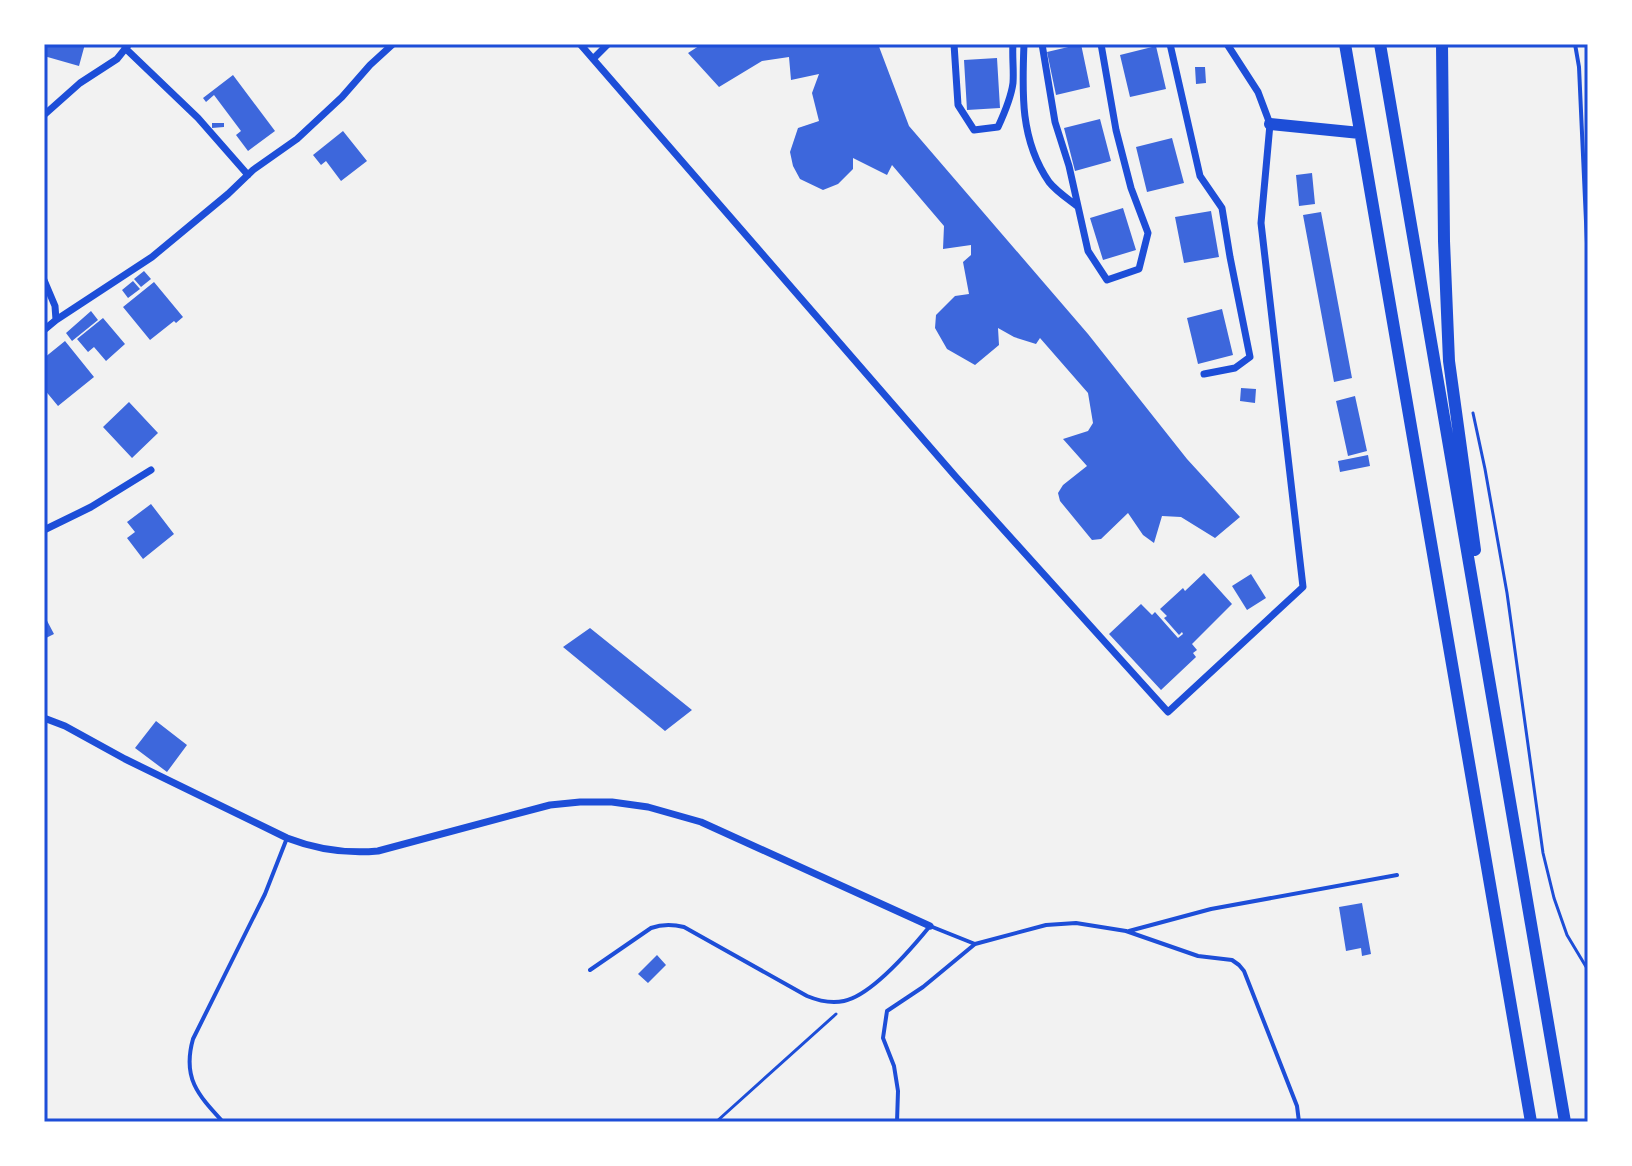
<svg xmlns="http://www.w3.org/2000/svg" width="1632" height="1166" viewBox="0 0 1632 1166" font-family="Ubuntu,sans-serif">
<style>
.building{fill:#3d67dc}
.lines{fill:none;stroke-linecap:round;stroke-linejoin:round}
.path{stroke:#1d4ed8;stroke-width:3}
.service{stroke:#1d4ed8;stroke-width:4}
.minor{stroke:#1d4ed8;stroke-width:7}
.trunk{stroke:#1d4ed8;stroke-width:12}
.neatline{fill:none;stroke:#1d4ed8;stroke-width:3}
</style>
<rect width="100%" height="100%" fill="#f2f2f2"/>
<path class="building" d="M 44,44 L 85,44 L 79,66 L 44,56 Z
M 702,44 L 878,44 L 909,126 L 1088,334 L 1187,459 L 1240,517 L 1215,538 L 1181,517 L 1162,516 L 1154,543 L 1143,535 L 1128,513 L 1101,539 L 1092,540 L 1060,501 L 1058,493 L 1063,485 L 1087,466 L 1063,439 L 1088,431 L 1093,423 L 1088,393 L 1040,338 L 1036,344 L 1014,337 L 998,328 L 999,345 L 975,365 L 947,349 L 935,328 L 936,315 L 955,296 L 969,294 L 963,262 L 971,255 L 971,245 L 943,249 L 944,226 L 892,165 L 887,175 L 853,158 L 853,169 L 838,184 L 823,190 L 800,179 L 793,166 L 790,152 L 798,128 L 819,121 L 812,93 L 819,74 L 791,80 L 789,57 L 762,61 L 719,87 L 688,53 Z
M 1081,44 L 1090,87 L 1056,95 L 1047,52 Z
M 1156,46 L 1166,89 L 1130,97 L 1120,55 Z
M 997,58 L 1000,108 L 967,110 L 964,60 Z
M 1195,67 L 1205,67 L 1206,83 L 1196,84 Z
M 233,75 L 275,131 L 248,151 L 236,135 L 241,131 L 214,95 L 206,102 L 203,98 Z
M 1100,119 L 1111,161 L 1075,171 L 1064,128 Z
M 212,123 L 224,123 L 224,127 L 212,128 Z
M 343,131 L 367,161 L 341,181 L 326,161 L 321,165 L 313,155 Z
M 1172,138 L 1184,183 L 1147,192 L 1136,147 Z
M 1312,173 L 1315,204 L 1299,206 L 1296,175 Z
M 1123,208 L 1136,250 L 1103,260 L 1090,218 Z
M 1211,211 L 1219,257 L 1184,263 L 1175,217 Z
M 1321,212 L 1352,378 L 1334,382 L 1303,215 Z
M 144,271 L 151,279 L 141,287 L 134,279 Z
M 133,281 L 140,289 L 128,298 L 122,290 Z
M 154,282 L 183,317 L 176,323 L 174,321 L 150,340 L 123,307 Z
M 1222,309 L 1233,355 L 1198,364 L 1187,318 Z
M 91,311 L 98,320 L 72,341 L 66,333 Z
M 103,318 L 125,344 L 106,361 L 94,347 L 88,352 L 77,339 Z
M 65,341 L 94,377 L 58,406 L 44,389 L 44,358 Z
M 1241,388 L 1256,389 L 1255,403 L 1240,401 Z
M 1355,396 L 1367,451 L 1348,456 L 1336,401 Z
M 129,402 L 158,433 L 132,458 L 103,427 Z
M 1368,455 L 1370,466 L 1340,472 L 1338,461 Z
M 151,504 L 174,534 L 143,559 L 127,538 L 135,532 L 127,522 Z
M 1204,573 L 1232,604 L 1192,644 L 1197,650 L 1193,653 L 1196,657 L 1161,690 L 1109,634 L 1141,604 L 1152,615 L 1155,612 L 1178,638 L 1183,634 L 1182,632 L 1179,635 L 1164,618 L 1167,616 L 1160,609 L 1183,588 L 1185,591 Z
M 1251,574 L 1266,598 L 1247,610 L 1232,586 Z
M 44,615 L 54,634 L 44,639 Z
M 590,628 L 692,710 L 665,731 L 563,647 Z
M 156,721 L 187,745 L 167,772 L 135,748 Z
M 1362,903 L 1371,954 L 1362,956 L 1361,948 L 1346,951 L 1339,907 Z
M 657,955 L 666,965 L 648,983 L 638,974 Z"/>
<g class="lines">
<path class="path" d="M 1473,413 L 1485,469 L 1507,593 L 1543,853 L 1554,898 L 1567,935 L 1588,970
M 716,1122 L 836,1014"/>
<path class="service" d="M 1575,44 L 1579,67 L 1588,265
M 1129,931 L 1211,909 L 1397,875
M 590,970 L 651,928 C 662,924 672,924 684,927 L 807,996 C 819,1001 831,1004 844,1001 C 872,995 912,948 930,926 L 975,944 L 1046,925 L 1076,923 L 1126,931 L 1198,956 L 1232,960 L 1239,965 L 1244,971 L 1297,1106 L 1299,1122
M 223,1122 C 198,1095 182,1078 193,1039 L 265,894 L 287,838
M 897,1122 L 898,1091 L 894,1066 L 883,1038 L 887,1011 L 923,987 L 975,944"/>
<path class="minor" d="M 580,44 L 956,477 L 1168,712 L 1303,587 L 1261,223 L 1270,124 L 1258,92 L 1227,44
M 954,44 L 958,105 L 974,130 L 998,127 C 1004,114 1011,98 1013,83 C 1014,70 1012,57 1013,44
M 1024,44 C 1022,93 1020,140 1049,182 C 1056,191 1068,199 1077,206
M 1042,44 L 1055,122 L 1069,166 L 1088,251 L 1107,280 L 1139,269 L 1148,233 L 1131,188 L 1116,130 L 1101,44
M 1170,44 L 1200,176 L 1222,208 L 1230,257 L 1250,357 L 1235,368 L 1204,374
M 125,48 L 198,118 L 248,175
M 593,59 L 608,44
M 44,115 L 80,83 L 117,59 L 129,44
M 44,280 L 55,306 L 56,320 L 44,330
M 56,320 L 152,257 L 228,194 L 253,170 L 297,139 L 342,97 L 370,65 L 393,44
M 44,530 L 91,507 L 151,470
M 44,718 L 65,726 L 125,759 L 287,838 C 318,850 346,854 378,851 L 550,805 L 580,802 L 612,802 L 648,807 L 701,822 L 930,926"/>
<path class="trunk" d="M 1345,44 L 1531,1122
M 1380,44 L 1565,1122
M 1442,44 L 1444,241 L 1449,361 L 1475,550
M 1270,124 L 1360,133"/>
</g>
<rect width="1632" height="1166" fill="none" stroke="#ffffff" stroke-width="92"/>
<rect x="46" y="46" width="1540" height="1074" class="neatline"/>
</svg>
